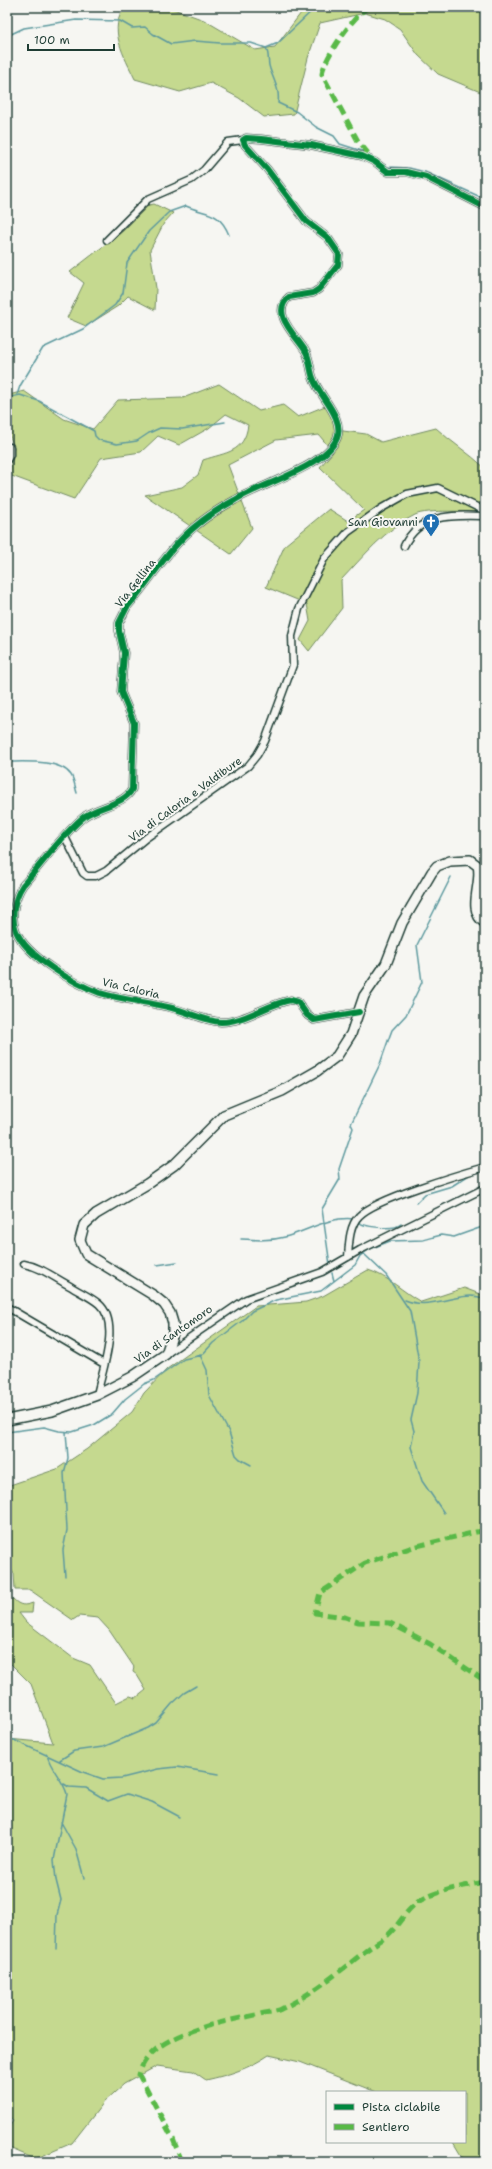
<svg xmlns="http://www.w3.org/2000/svg" width="492" height="2169" viewBox="0 0 492 2169" font-family="'Shantell Sans',sans-serif">
<style>
.green{fill:#c5d98f;stroke:#728b62}
.lines{fill:none;stroke-linecap:round;stroke-linejoin:round}
.stream{stroke:#5d999e;stroke-width:1.5}
.street-casing{stroke:#1f3d34;stroke-width:9}
.secondary-casing{stroke:#1f3d34;stroke-width:12}
.street{stroke:#f6f6f2;stroke-width:6}
.secondary{stroke:#f6f6f2;stroke-width:9}
.quiet{stroke:#58b947;stroke-width:5;stroke-dasharray:10 5;stroke-linecap:butt}
.cycleway-casing{stroke:#f6f6f2;stroke-width:8}
.cycleway{stroke:#00873e;stroke-width:6}
.labels{text-anchor:middle;stroke-width:4;stroke-linejoin:round;paint-order:stroke}
.poi-label{font-size:11px;fill:#1f3d34;stroke:#f6f6f2;text-anchor:end}
.street-label{font-size:11px;fill:#1f3d34;stroke:#f6f6f2}
</style>
<rect width="100%" height="100%" fill="#f6f6f2"/>
<filter id="ink" filterUnits="userSpaceOnUse"><feTurbulence type="fractalNoise" baseFrequency=".025" numOctaves="2"/><feDisplacementMap in="SourceGraphic" scale="8" xChannelSelector="R" yChannelSelector="G"/><feConvolveMatrix kernelMatrix="1 2 1 2 8 2 1 2 1" color-interpolation-filters="sRGB"/></filter>
<g filter="url(#ink)">
<path class="green" d="M 126,7 L 168,7 L 204,20 L 255,50 L 275,47 L 301,13 L 310,7 L 485,7 L 485,94 L 438,74 L 418,55 L 400,29 L 385,19 L 365,13 L 320,23 L 308,58 L 294,114 L 264,117 L 239,98 L 211,83 L 180,92 L 135,79 C 125,58 106,27 126,7 Z
M 154,204 L 173,213 L 164,223 L 150,250 L 156,288 L 155,310 L 128,296 L 118,306 L 86,326 L 67,318 L 84,283 L 70,272 L 123,231 L 149,205 Z
M 219,384 L 259,411 L 283,405 L 298,417 L 330,404 L 343,431 L 366,434 L 381,442 L 436,428 C 451,442 469,453 485,468 L 485,512 C 470,512 427,509 415,515 C 385,529 363,557 341,580 L 342,608 L 309,651 L 300,640 L 310,621 L 307,604 L 266,587 L 285,545 L 329,509 L 348,521 L 364,510 L 320,467 L 333,452 L 319,435 L 276,440 L 228,465 L 252,528 L 231,554 L 145,495 L 182,487 L 198,475 L 203,460 C 227,452 244,453 248,425 L 226,414 L 209,428 L 179,445 L 158,436 L 141,452 L 101,458 L 74,499 L 9,475 L 14,447 L 7,428 L 7,396 L 9,395 L 24,391 L 64,419 L 93,429 L 118,400 L 183,398 Z
M 368,1270 C 388,1276 403,1292 421,1302 L 464,1288 L 485,1296 L 485,2162 L 465,2162 L 453,2142 L 465,2142 L 465,2092 L 376,2092 L 300,2062 L 269,2055 C 250,2068 229,2075 206,2080 L 193,2071 L 157,2066 L 124,2084 L 104,2102 L 72,2143 L 35,2159 L 7,2147 L 7,2131 L 13,2121 L 7,2113 L 7,1739 L 53,1743 L 31,1684 L 7,1660 L 8,1600 L 13,1599 C 20,1606 24,1606 33,1603 L 32,1613 L 19,1613 L 26,1622 L 73,1658 L 90,1665 L 116,1703 L 130,1696 L 136,1698 L 146,1690 L 137,1675 L 133,1672 L 134,1667 L 109,1630 L 98,1618 L 79,1616 L 73,1620 L 30,1590 L 15,1590 L 14,1574 L 7,1563 L 7,1486 L 57,1469 L 87,1449 L 132,1412 L 144,1393 L 167,1369 L 256,1306 L 306,1302 L 323,1296 Z"/>
<g class="lines">
<path class="stream" d="M 7,36 L 24,28 L 76,20 L 120,21 L 132,28 L 145,27 L 153,34 L 171,44 L 195,41 L 220,43 L 251,43 L 266,48 L 278,43 L 316,7
M 266,48 C 270,56 267,62 270,69 C 274,81 280,90 278,103 L 297,112 L 316,127 L 334,136 L 340,144 L 362,151 L 375,159
M 381,163 L 388,167 L 409,168 L 425,172 L 485,199
M 17,395 L 20,386 L 43,348 L 83,329 L 115,305 L 123,293 L 127,263 L 149,231 L 169,212 L 186,206 C 206,215 219,210 229,235
M 7,398 L 20,395 L 39,401 L 94,431 L 95,436 L 99,440 L 117,444 L 137,441 L 149,433 L 160,428 L 182,429 L 225,422
M 7,762 C 24,762 60,759 71,775 C 74,779 75,787 77,793
M 480,864 L 485,860
M 416,1203 L 425,1194 L 452,1186 L 469,1175
M 357,1221 C 362,1227 394,1231 401,1224
M 241,1239 C 256,1240 270,1241 285,1237 C 308,1231 329,1216 354,1219
M 364,1254 L 386,1275 L 410,1311 L 419,1362 L 417,1393 L 411,1420 L 414,1431 L 411,1447 L 422,1481 L 444,1513
M 157,1265 L 177,1262
M 330,1265 L 322,1209 L 340,1179 L 339,1169 L 353,1128 L 351,1124 L 380,1064 L 389,1038 L 392,1030 L 406,1015 L 422,982 L 417,945 L 451,877
M 332,1273 L 334,1281
M 405,1300 C 434,1312 461,1288 485,1299
M 200,1355 L 207,1370 L 209,1395 L 229,1432 L 236,1455 L 240,1459 L 251,1465
M 7,1432 L 44,1427 L 59,1431 L 72,1432 L 94,1425 L 112,1414 L 125,1399 L 144,1384 L 154,1380 L 184,1359 L 202,1355 L 213,1343 L 242,1321 L 252,1311 L 276,1300 L 321,1291 L 355,1265 L 360,1256 L 370,1249 L 390,1241 L 423,1240 L 441,1235 L 454,1237 L 485,1226
M 65,1576 L 63,1550 L 67,1530 L 64,1473 L 68,1458 L 66,1432
M 7,1739 L 14,1740 L 83,1772 L 103,1779 L 122,1778 L 158,1769 L 177,1767 L 218,1774
M 47,1754 C 49,1768 63,1779 67,1794 L 54,1860 L 56,1880 L 61,1900 L 57,1915 L 56,1949
M 60,1760 L 74,1751 L 103,1747 L 148,1728 L 156,1723 L 172,1704 L 184,1693 L 196,1686
M 64,1784 L 69,1787 L 86,1788 L 108,1801 L 127,1794 L 152,1802 L 180,1817
M 61,1822 L 76,1849 L 84,1878"/>
<defs>
<path id="street" d="M 107,240 L 148,199 L 191,180 L 204,170 L 228,142 L 243,140
M 7,460 L 10,455 L 10,447
M 404,546 C 419,513 453,515 485,516
M 65,837 L 83,873 L 87,876 L 96,876 L 106,871 L 146,838 L 248,766 L 257,755 L 265,741 L 293,665 L 292,636 L 299,609 L 324,559 L 348,532 L 382,508 L 407,494 L 438,488 L 485,511
M 359,1012 L 314,1020 L 307,1015 L 298,1002 L 291,1000 C 267,1004 245,1022 221,1022 C 205,1021 188,1012 172,1008 C 148,1002 123,1000 100,993 C 75,984 27,957 16,931 C 10,916 15,897 23,885 C 40,866 66,830 85,816 C 100,806 125,804 132,789 L 134,723 L 121,692 L 124,653 L 119,631 L 119,623 L 127,607 C 149,582 171,545 197,525 C 209,515 222,507 235,500 C 261,484 325,467 337,438 C 345,418 319,396 313,378 C 310,370 310,360 306,352 C 298,337 269,314 289,297 L 313,293 L 319,289 L 338,265 L 339,254 L 328,238 L 306,221 L 267,169 L 245,145 L 243,140 L 246,138 L 261,139 L 311,145 L 362,156 L 375,162 L 388,172 L 406,172 L 426,177 L 485,207
M 348,1257 C 349,1244 349,1226 359,1216 C 375,1199 460,1174 485,1167
M 24,1264 C 41,1267 55,1278 70,1286 C 79,1292 91,1297 99,1304 C 121,1323 102,1370 97,1395
M 7,1307 L 104,1364
M 166,1354 L 246,1299 L 322,1272 L 360,1250 L 485,1188"/>
<path id="secondary" d="M 7,1420 L 52,1411 L 97,1395 L 132,1377 L 166,1354 L 173,1333 L 173,1323 L 170,1313 L 164,1304 L 153,1295 L 86,1254 L 80,1240 L 84,1225 L 96,1214 L 147,1184 L 174,1165 L 224,1115 L 282,1091 L 317,1071 L 337,1056 L 351,1034 L 364,996 L 386,964 L 402,923 L 432,872 L 437,866 L 450,861 L 470,860 L 478,866 C 483,883 466,910 485,923"/>
</defs>
<use href="#street" class="street-casing"/>
<use href="#secondary" class="secondary-casing"/>
<use href="#street" class="street"/>
<use href="#secondary" class="secondary"/>
<path class="quiet" d="M 369,7 C 355,13 324,58 322,74 L 358,141 L 371,157
M 485,1531 L 476,1532 L 413,1547 L 365,1563 L 320,1593 L 315,1613 L 345,1617 L 358,1622 L 390,1623 L 430,1644 L 485,1681
M 182,2162 L 173,2139 L 139,2075 C 148,2033 224,2022 260,2014 C 267,2012 277,2012 283,2008 C 314,1993 341,1970 368,1949 C 374,1944 382,1941 388,1935 C 400,1924 406,1909 421,1900 C 440,1890 464,1886 485,1882"/>
<defs>
<path id="cycleway" d="M 359,1012 L 314,1020 L 307,1015 L 298,1002 L 291,1000 C 267,1004 245,1022 221,1022 C 205,1021 188,1012 172,1008 C 148,1002 123,1000 100,993 C 75,984 27,957 16,931 C 10,916 15,897 23,885 C 40,866 66,830 85,816 C 100,806 125,804 132,789 L 134,723 L 121,692 L 124,653 L 119,631 L 119,623 L 127,607 C 149,582 171,545 197,525 C 209,515 222,507 235,500 C 261,484 325,467 337,438 C 345,418 319,396 313,378 C 310,370 310,360 306,352 C 298,337 269,314 289,297 L 313,293 L 319,289 L 338,265 L 339,254 L 328,238 L 306,221 L 267,169 L 245,145 L 243,140 L 246,138 L 261,139 L 311,145 L 362,156 L 375,162 L 388,172 L 406,172 L 426,177 L 485,207"/>
</defs>
<use href="#cycleway" class="cycleway-casing"/>
<use href="#cycleway" class="cycleway"/>
</g>
</g>
<defs>
<symbol id="church-pin" viewBox="-11 -11 22 30"><path d="M0 17L-7.5 6A9.5 9.5 0 1 1 7.5 6Z" fill="#1f6fb2" stroke="#f6f6f2"/><path d="M-1.2-6h2.4v3.5h3.3v2.4h-3.3V6h-2.4V-.1h-3.3v-2.4h3.3Z" fill="#fff"/></symbol>
</defs>
<g fill-rule="evenodd">
<use href="#church-pin" x="421" y="512" width="20" height="27"/>
</g>
<g class="labels">
<g class="poi-label">
<text x="418" y="526">San Giovanni</text>
</g>
<g class="street-label">
<text transform="translate(135 583) rotate(-52)" y="4">Via Gellina</text>
<text transform="translate(185 799) rotate(-36)" y="4">Via di Caloria e Valdibure</text>
<text transform="translate(131 988) rotate(13)" y="4">Via Caloria</text>
<text transform="translate(173 1334) rotate(-35)" y="4">Via di Santomoro</text>
</g>
</g>
<rect width="492" height="2169" fill="none" stroke="#f6f6f2" stroke-width="24"/>
<rect x="12" y="12" width="468" height="2145" fill="none" stroke="#1f3d34" stroke-width="1.5" filter="url(#ink)"/>
<rect x="326" y="2091" width="140" height="52" fill="#f6f6f2" stroke="#a0aca6"/>
<rect x="334" y="2104" width="20" height="6" fill="#00873e" stroke="#a0aca6"/>
<text x="362" y="2111" font-size="12" fill="#1f3d34">Pista ciclabile</text>
<rect x="334" y="2124" width="20" height="6" fill="#58b947" stroke="#a0aca6"/>
<text x="362" y="2131" font-size="12" fill="#1f3d34">Sentiero</text>
<path d="M28 44v6h86v-6" fill="none" stroke="#1f3d34" stroke-width="2"/>
<text x="34" y="44" font-size="12" fill="#1f3d34" stroke="#f6f6f2" stroke-width="3" paint-order="stroke">100 m</text>
</svg>
